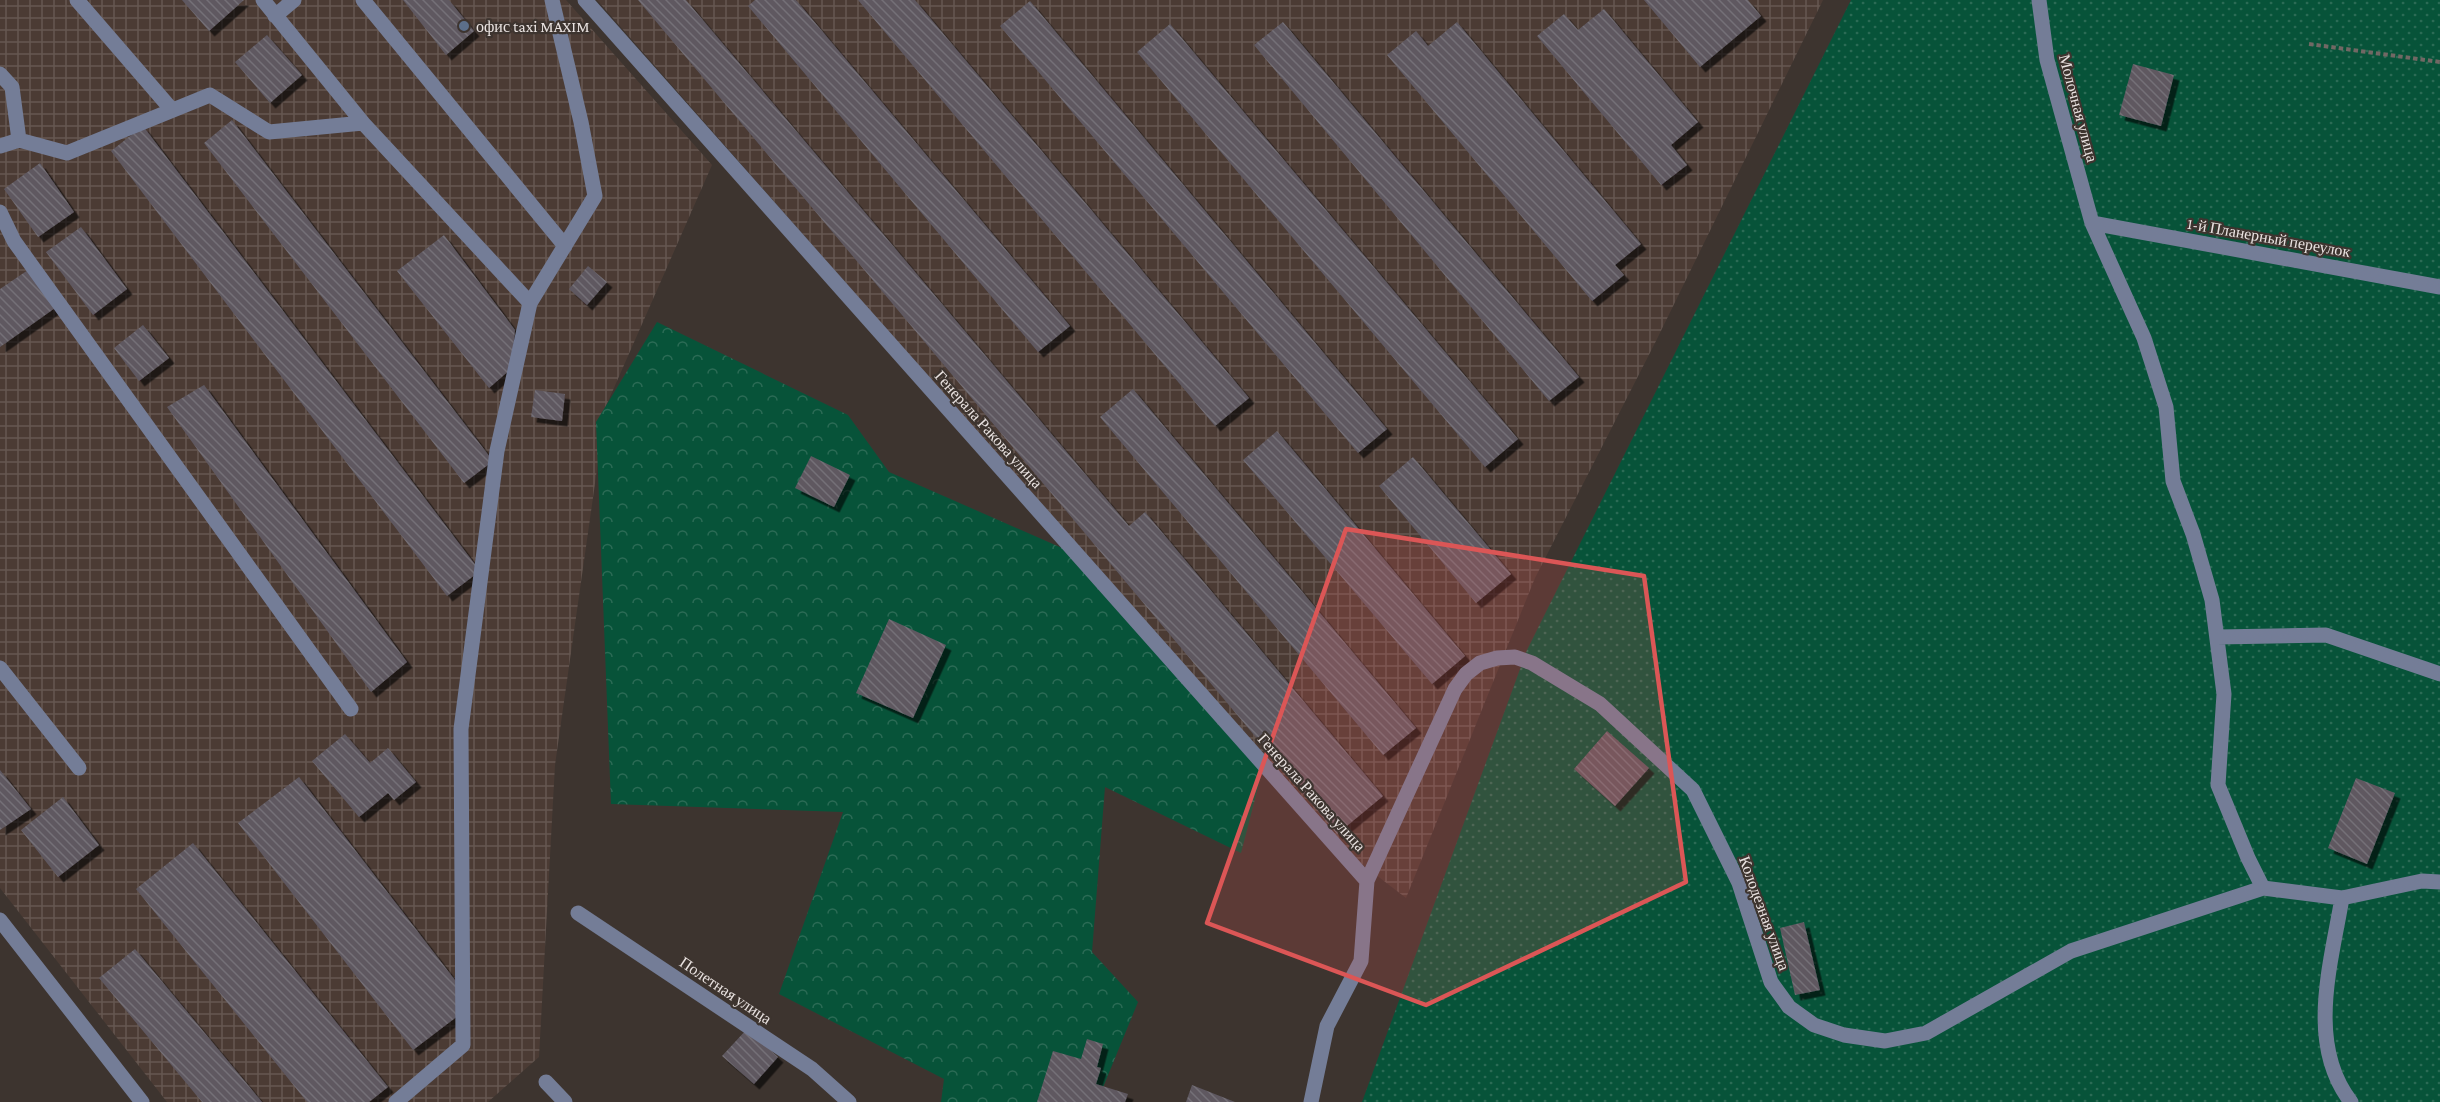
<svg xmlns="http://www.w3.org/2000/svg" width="2440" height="1102" viewBox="0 0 2440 1102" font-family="'Crimson Pro',serif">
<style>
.industrial{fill:url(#industrial-grid)}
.grass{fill:url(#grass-dots)}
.forest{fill:url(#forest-crowns)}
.building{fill:url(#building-back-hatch);filter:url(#shadow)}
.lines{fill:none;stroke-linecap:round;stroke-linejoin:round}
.path{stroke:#716864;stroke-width:4;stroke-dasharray:4.5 3;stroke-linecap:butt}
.minor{stroke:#747d97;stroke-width:15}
.marked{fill:#db5656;fill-opacity:0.2;stroke:#db5656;stroke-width:4.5;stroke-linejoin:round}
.service-dot{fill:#5c6f8a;stroke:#3d342f;stroke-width:2}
.labels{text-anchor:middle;stroke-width:4.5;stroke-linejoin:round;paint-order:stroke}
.poi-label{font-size:16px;fill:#e9e2e0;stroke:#3d342f;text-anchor:start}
.street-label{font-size:16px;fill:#e9e2e0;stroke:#3d342f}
</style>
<defs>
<pattern id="industrial-grid" width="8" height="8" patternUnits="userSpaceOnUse" patternTransform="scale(1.5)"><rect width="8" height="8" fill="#4b3b34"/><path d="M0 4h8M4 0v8" fill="none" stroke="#655751"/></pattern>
<pattern id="grass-dots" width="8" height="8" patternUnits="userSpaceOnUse" patternTransform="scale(1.5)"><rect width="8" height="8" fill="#075339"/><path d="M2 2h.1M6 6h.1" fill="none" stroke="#2b6b55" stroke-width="1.8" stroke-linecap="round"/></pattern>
<pattern id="forest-crowns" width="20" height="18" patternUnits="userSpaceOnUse" patternTransform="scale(1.5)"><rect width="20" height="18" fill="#075339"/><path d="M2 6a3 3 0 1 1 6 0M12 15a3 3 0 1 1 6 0" fill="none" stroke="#2b6b55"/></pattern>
<pattern id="building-back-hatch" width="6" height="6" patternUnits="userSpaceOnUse" patternTransform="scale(1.5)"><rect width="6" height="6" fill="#5e5861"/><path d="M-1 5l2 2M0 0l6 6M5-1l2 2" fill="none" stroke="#757077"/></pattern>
<filter id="shadow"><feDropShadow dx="5.5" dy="5.5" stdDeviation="0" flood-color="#0009"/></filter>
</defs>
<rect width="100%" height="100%" fill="#3d342f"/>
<path class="industrial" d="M 0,0 L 566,0 L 712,165 L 606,406 L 555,765 L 539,1057 L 488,1102 L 167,1102 L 0,888 Z
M 597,0 L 1823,0 L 1656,341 L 1535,578 L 1406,898 L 1345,851 Z"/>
<path class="grass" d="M 1851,0 L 2440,0 L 2440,1102 L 1362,1102 L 1527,650 Z"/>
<path class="forest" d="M 657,322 L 848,415 L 889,472 L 1062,548 L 1262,772 L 1241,853 L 1105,787 L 1092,952 L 1138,1002 L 1097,1102 L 941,1102 L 944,1079 L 779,994 L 843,812 L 611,804 L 596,422 Z"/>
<path class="building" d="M 182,0 L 244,0 L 209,31 Z
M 403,0 L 449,0 L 474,31 L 446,55 Z
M 638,0 L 686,0 L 1129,526 L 1145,512 L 1383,796 L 1337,834 Z
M 755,0 L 796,0 L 1070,326 L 1038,352 L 748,6 Z
M 858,0 L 915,0 L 1249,398 L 1215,426 Z
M 1644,0 L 1748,0 L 1761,16 L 1700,67 Z
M 1030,1 L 1387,429 L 1358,453 L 1000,26 Z
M 1604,9 L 1698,122 L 1671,145 L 1687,165 L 1661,185 L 1537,36 L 1564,14 L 1578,30 Z
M 1283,22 L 1579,377 L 1549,401 L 1254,45 Z
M 1457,22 L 1641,244 L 1615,265 L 1624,275 L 1592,301 L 1387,55 L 1416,31 L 1428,46 Z
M 1170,24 L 1518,439 L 1485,467 L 1137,52 Z
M 267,35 L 302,75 L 270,103 L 235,62 Z
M 2133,64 L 2174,75 L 2161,126 L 2119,115 Z
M 232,120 L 493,461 L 464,483 L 204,143 Z
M 143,126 L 480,571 L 447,596 L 111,151 Z
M 40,163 L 74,212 L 38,237 L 4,189 Z
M 81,227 L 127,289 L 93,315 L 46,252 Z
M 444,235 L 515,330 L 511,369 L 489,388 L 397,271 Z
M 588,266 L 607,282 L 587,305 L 569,289 Z
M 28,270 L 55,308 L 0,347 L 0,289 Z
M 143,325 L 169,358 L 139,381 L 114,348 Z
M 204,385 L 407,662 L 371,692 L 167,407 Z
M 1133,389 L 1416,728 L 1383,755 L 1100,417 Z
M 535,390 L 565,394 L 562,421 L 531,417 Z
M 1277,431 L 1465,656 L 1432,684 L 1243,460 Z
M 811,456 L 850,475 L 834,507 L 795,488 Z
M 1413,457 L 1511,574 L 1476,603 L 1379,486 Z
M 889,619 L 946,645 L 913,718 L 856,693 Z
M 1607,731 L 1649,768 L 1615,806 L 1574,769 Z
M 345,734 L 370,763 L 388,748 L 416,782 L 394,800 L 388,793 L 359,817 L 312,761 Z
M 0,770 L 31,809 L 0,830 Z
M 299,777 L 458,984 L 459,1015 L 413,1050 L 238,823 Z
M 2356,778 L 2395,793 L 2367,864 L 2328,848 Z
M 63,797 L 99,845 L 58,877 L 21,830 Z
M 193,843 L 388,1087 L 369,1102 L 307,1102 L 136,889 Z
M 1804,922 L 1820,990 L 1795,995 L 1780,928 Z
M 135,949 L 262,1102 L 202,1102 L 99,978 Z
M 747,1029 L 778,1057 L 754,1084 L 722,1056 Z
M 1087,1039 L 1103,1044 L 1097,1067 L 1101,1068 L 1096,1084 L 1128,1094 L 1125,1102 L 1037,1102 L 1053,1051 L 1081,1059 Z
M 1192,1085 L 1235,1102 L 1186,1102 Z"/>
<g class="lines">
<path class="path" d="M 2309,44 L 2440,62"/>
<path class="minor" d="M 77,0 L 172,110
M 263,0 L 363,123
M 363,0 L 565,246
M 585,0 L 1367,881
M 2039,0 L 2047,60 L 2092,223 L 2144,338 L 2166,407 L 2173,481 L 2193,534 L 2212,600 L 2224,694 L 2218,785 L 2248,858 L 2263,888
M 275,16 L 294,0
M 0,74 L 12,87 L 19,140
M 0,146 L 19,140 L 67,153 L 210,95 L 269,132 L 363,123 L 530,303
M 0,212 L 14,241 L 351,709
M 2092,223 L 2440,287
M 2217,637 L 2326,635 L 2440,674
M 0,668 L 79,768
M 2342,898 C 2331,964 2306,1044 2351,1102
M 578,913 L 812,1069 L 849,1102
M 0,920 L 142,1102
M 546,1082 L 565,1102
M 396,1102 L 463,1045 L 461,729 L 497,451 L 530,303 L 595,196 L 581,122 L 552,0
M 1311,1102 L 1327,1026 L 1361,961 L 1367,881 L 1455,689 L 1466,674 L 1480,663 L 1497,658 L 1515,657 L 1532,663 L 1600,704 L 1693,790 L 1739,883 L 1771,982 L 1789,1007 L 1814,1025 L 1844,1035 L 1885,1041 L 1926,1033 L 2071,951 L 2263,888 L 2342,898 L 2422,881 L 2440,882"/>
</g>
<path class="marked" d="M 1346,529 L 1644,576 L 1686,882 L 1426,1005 L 1207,923 Z"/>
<circle class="service-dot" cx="464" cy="26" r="6"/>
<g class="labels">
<g class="poi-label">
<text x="476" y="32">офис taxi MAXIM</text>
</g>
<g class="street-label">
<text transform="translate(2079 108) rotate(75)" y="6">Молочная улица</text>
<text transform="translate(2269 237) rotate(10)" y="6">1-й Планерный переулок</text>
<text transform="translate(989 429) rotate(48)" y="6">Генерала Ракова улица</text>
<text transform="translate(1312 792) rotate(48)" y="6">Генерала Ракова улица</text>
<text transform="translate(1765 913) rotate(70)" y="6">Колодезная улица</text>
<text transform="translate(726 990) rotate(34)" y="6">Полетная улица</text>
</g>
</g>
</svg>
